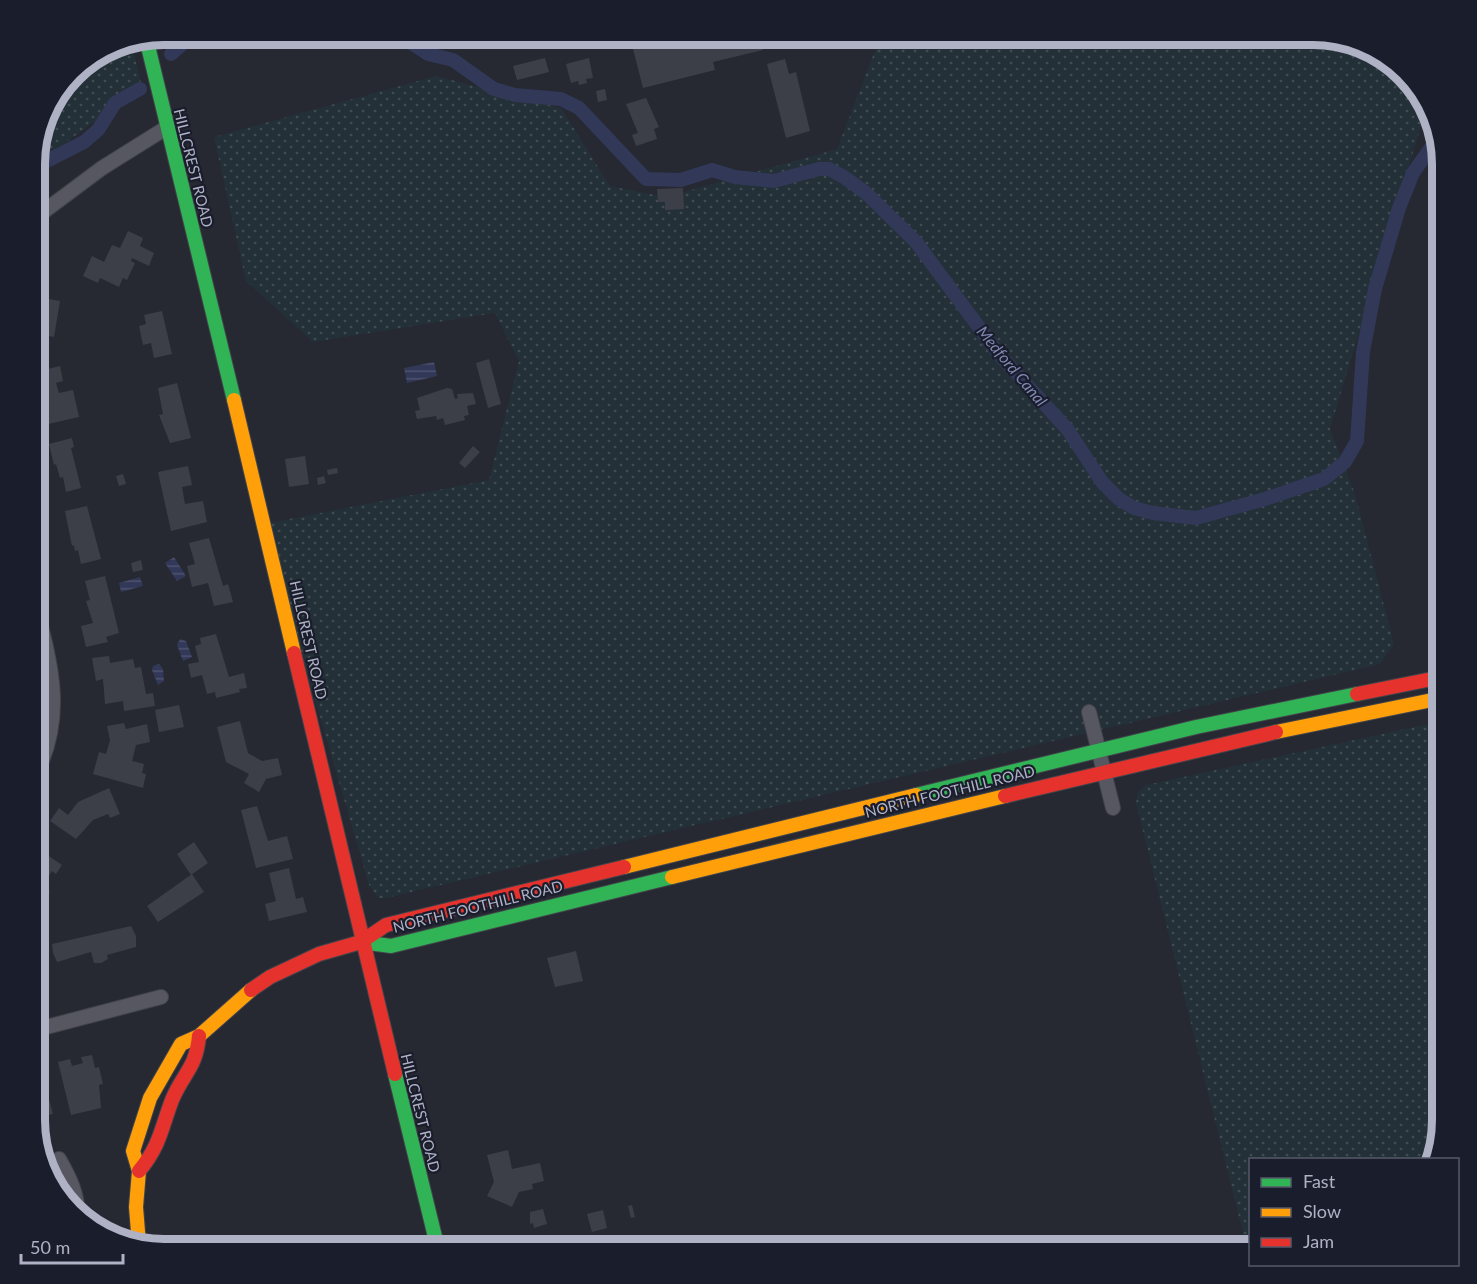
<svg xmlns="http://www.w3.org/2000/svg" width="1477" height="1284" viewBox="0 0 1477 1284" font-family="Lato,sans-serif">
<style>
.grass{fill:url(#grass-dots)}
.water{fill:url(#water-rules)}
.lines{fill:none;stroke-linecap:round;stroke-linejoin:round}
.canal{stroke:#323858;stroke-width:14}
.building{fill:#3d3f48}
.street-casing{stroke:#42444b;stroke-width:16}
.fast-casing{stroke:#42444b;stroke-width:16}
.slow-casing{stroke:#42444b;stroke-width:16}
.jam-casing{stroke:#42444b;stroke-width:16}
.street{stroke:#565761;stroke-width:14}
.fast{stroke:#30b455;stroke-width:14}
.slow{stroke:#ff9f0a;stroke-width:14}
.jam{stroke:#e5322d;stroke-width:14}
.labels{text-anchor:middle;stroke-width:4.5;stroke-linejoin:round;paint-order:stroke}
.street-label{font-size:15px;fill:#afb2c4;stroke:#1a1d2c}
.water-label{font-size:16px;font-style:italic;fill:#8088b1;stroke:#1a1d2c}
.rim{fill:none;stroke:#afb2c4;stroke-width:8}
</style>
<defs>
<pattern id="grass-dots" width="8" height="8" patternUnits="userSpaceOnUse" patternTransform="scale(1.5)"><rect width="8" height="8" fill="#233037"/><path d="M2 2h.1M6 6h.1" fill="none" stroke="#404c52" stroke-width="1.8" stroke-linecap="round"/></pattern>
<pattern id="water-rules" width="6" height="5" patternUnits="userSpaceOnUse" patternTransform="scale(1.5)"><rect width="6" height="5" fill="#323858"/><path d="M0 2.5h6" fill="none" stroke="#4d526e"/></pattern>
</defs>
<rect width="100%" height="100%" fill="#262832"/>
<path class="grass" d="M 881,35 L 1313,35 L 1362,44 L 1404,72 L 1427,106 L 1330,429 L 1355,494 L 1394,644 L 1380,664 L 386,898 L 378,898 L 369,885 L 264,524 L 489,480 L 519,361 L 495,313 L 313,342 L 246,281 L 214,137 L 436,76 L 561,108 L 610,186 L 666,197 L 837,149 Z
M 131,41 L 142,87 L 35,165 C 35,110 76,52 131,41 Z
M 1442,721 L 1442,1128 L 1435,1159 L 1250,1160 L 1250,1249 L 1247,1249 L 1136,803 L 1138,792 L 1146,785 Z"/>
<path class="water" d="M 434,362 L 437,376 L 407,383 L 404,368 Z
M 174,557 L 186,576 L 177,581 L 165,563 Z
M 140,577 L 143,586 L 121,592 L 119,583 Z
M 180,639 L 186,641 L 192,657 L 183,661 L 177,645 Z
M 159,664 L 163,669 L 164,681 L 158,685 L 152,670 L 153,666 Z"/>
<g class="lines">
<path class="canal" d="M 399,35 L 428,54 L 453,60 L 494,89 L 515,95 L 561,99 L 579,108 L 646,179 L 681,180 L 712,170 L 735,177 L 774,181 L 819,169 L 829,169 L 844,177 L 866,193 L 916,242 L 998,353 L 1068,430 L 1102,482 L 1119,499 L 1134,508 L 1153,513 L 1196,518 L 1265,499 L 1324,479 L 1345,462 L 1357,441 L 1363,352 L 1375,289 L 1399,208 L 1413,173 L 1437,139
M 171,54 L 193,35
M 35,167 L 84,142 L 98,130 L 115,103 L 140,89"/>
</g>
<path class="building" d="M 642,35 L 759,35 L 763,50 L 713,62 L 715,70 L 643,88 L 632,45 L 644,42 Z
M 545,58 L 549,72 L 517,80 L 513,66 Z
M 589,58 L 593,78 L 586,79 L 587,83 L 579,85 L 578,81 L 571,83 L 566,64 Z
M 785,59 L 789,74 L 796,72 L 810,131 L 786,138 L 767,64 Z
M 605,89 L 607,100 L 598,102 L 596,91 Z
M 646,98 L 659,127 L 654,129 L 657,139 L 636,146 L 632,135 L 638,133 L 626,104 Z
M 683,188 L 684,209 L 665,210 L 665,202 L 658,202 L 657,189 Z
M 128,231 L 143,238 L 140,246 L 154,253 L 149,266 L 132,258 L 131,261 L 135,263 L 127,280 L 123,278 L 119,287 L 100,278 L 98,283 L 83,276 L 92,256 L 104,262 L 112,245 L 120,248 Z
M 38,297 L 60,301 L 54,337 L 49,336 L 45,354 L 35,352 L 35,305 Z
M 162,311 L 172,354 L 154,358 L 151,343 L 143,345 L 139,326 L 146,324 L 144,315 Z
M 48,358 L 49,363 L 42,365 L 41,359 Z
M 489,359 L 501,404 L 488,408 L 476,363 Z
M 60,366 L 63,381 L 56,383 L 59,393 L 73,390 L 79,417 L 44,425 L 35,388 L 39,387 L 36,372 Z
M 177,383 L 191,438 L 170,443 L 159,415 L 163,414 L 158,388 Z
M 447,388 L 452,389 L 455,399 L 458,398 L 457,394 L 473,393 L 476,404 L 467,406 L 469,415 L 464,416 L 465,420 L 445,425 L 443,418 L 437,420 L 436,416 L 417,419 L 415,411 L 420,410 L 417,398 Z
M 72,438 L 74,447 L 71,448 L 81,488 L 66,492 L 63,477 L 60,478 L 56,464 L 54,465 L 49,444 Z
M 473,446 L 480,452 L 465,468 L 459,463 Z
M 305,456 L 309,484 L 289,487 L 285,459 Z
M 188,466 L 192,485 L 182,487 L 185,504 L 203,501 L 207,522 L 171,531 L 158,472 Z
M 337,468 L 338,473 L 328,475 L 327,470 Z
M 123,474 L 126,484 L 119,486 L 116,476 Z
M 324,476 L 326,483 L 318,485 L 317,478 Z
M 87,506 L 101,559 L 81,564 L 78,550 L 75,551 L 74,545 L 72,546 L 65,511 Z
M 209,538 L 223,586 L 228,584 L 233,602 L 214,606 L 208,583 L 192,587 L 187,566 L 195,564 L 189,543 Z
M 141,560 L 143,570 L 133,572 L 131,563 Z
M 105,576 L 119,633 L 106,637 L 108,642 L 86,647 L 81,626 L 93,623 L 86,601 L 90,600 L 85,581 Z
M 216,634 L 229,677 L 244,673 L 247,688 L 239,689 L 240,692 L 216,698 L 215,692 L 207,694 L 202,675 L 191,678 L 188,664 L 199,662 L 195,646 L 201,644 L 200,638 Z
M 109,656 L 110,663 L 133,659 L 135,668 L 141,667 L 146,694 L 153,693 L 155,706 L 124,711 L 123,701 L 105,704 L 103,679 L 96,681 L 92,658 Z
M 179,705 L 184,727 L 159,732 L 155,710 Z
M 240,721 L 248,753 L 262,761 L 278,758 L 282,775 L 266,779 L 259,792 L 244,783 L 249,774 L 226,762 L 217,727 Z
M 124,723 L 126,729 L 147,724 L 150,742 L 136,745 L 132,761 L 144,764 L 142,773 L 146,774 L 143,788 L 93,774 L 99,752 L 106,754 L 110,740 L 107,726 Z
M 109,788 L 120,814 L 110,818 L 108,814 L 93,820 L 76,839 L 50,821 L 59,808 L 68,815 L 78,802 Z
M 257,806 L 268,841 L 287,836 L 293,859 L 256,868 L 241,810 Z
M 194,842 L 208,863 L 191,875 L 177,854 Z
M 40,850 L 62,865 L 56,874 L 52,871 L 42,886 L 50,892 L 40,906 L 35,902 L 35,857 Z
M 289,868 L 296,899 L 303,897 L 307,912 L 269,921 L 265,904 L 276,901 L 269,873 Z
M 192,874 L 204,892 L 158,922 L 147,906 Z
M 131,926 L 136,936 L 136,947 L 107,955 L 108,959 L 101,963 L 94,963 L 91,952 L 57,962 L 53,953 L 52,944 Z
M 576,951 L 583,981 L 555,987 L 547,958 Z
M 92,1055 L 95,1068 L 99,1067 L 103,1084 L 99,1085 L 101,1108 L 71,1115 L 58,1062 L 70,1059 L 72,1066 L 83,1063 L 81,1057 Z
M 38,1058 L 53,1114 L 36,1118 L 35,1059 Z
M 508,1150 L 512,1169 L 540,1163 L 544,1181 L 532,1184 L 533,1189 L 519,1192 L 512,1207 L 487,1196 L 494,1182 L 487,1155 Z
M 632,1205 L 635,1217 L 631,1218 L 628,1206 Z
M 543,1209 L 547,1224 L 534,1228 L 533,1223 L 530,1224 L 530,1212 Z
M 603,1210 L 607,1228 L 592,1232 L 587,1214 Z"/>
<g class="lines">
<defs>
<path id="street" d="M 35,218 L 102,168 L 166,128
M 1089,712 L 1113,808
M 35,776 C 66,716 51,665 35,603
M 35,1030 L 161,997
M 59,1159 C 70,1178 77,1193 78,1215"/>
<path id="fast" d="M 146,38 L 234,400
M 916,795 L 1196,727 L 1357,694
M 361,942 L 391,946 L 672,877
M 395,1074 L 438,1249"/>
<path id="slow" d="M 234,400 L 294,653
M 1276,732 L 1442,698
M 624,867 L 916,795
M 672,877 L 1005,796
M 139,1244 L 136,1207 L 139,1171 L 133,1151 L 150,1098 L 181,1044 L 199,1036 L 251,990"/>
<path id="jam" d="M 294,653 L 395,1074
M 1357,694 L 1442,677
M 1005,796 L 1276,732
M 251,990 L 270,977 L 319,954 L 361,942 L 386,925 L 624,867
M 139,1171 C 160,1146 161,1129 172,1100 C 183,1073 196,1069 199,1036"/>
</defs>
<use href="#street" class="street-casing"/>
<use href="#fast" class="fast-casing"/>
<use href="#slow" class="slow-casing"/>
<use href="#jam" class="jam-casing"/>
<use href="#street" class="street"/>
<use href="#fast" class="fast"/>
<use href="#slow" class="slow"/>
<use href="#jam" class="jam"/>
</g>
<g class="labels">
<g class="street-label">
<text transform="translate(193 168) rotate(76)" y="5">HILLCREST ROAD</text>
<text transform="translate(308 640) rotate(77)" y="5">HILLCREST ROAD</text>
<text transform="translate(950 792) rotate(-14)" y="5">NORTH FOOTHILL ROAD</text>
<text transform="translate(478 907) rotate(-14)" y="5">NORTH FOOTHILL ROAD</text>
<text transform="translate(420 1113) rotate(76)" y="5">HILLCREST ROAD</text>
</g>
<g class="water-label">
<text transform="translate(1012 366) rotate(50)" y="6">Medford Canal</text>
</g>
</g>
<path d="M0 0H1477V1284H0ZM164 45H1313A119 119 0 0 1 1432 164V1120A119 119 0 0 1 1313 1239H164A119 119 0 0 1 45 1120V164A119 119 0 0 1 164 45Z" fill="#1a1d2c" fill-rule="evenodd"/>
<path class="rim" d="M164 45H1313A119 119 0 0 1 1432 164V1120A119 119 0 0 1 1313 1239H164A119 119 0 0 1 45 1120V164A119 119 0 0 1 164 45Z"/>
<rect x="1249" y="1158" width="210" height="108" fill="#1a1d2c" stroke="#565969" stroke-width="1.5"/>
<rect x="1261" y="1178" width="30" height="9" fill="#30b455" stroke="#565969" stroke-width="1.5"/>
<text x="1303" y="1188" font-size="18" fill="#afb2c4">Fast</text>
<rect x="1261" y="1208" width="30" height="9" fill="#ff9f0a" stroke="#565969" stroke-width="1.5"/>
<text x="1303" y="1218" font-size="18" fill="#afb2c4">Slow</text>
<rect x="1261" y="1238" width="30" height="9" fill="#e5322d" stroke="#565969" stroke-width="1.5"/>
<text x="1303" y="1248" font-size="18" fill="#afb2c4">Jam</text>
<path d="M21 1254v9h102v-9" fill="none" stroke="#afb2c4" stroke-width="3"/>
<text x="30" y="1254" font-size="18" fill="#afb2c4" stroke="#1a1d2c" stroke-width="4.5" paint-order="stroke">50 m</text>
</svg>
